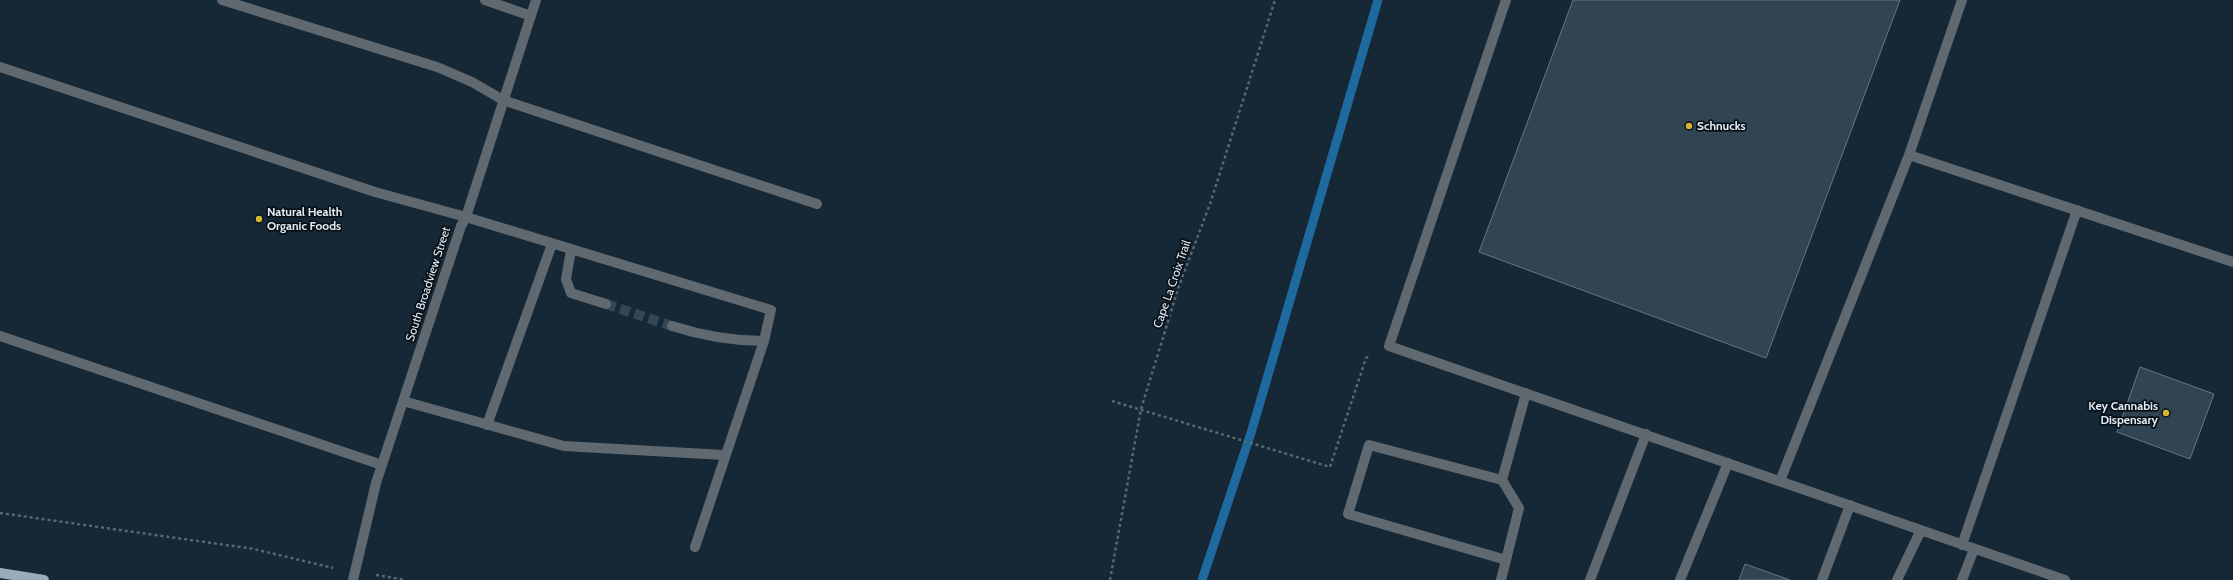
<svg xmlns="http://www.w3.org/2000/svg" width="2233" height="580" viewBox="0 0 2233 580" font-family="Cabin,sans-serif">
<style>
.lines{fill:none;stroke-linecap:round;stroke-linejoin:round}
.stream{stroke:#1e699e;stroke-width:9}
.building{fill:#314453;stroke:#637788}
.minor-tunnel{stroke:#344553;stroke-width:10;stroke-dasharray:10 5;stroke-linecap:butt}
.path{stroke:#576773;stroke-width:2.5;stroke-dasharray:3 3;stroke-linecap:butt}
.minor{stroke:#606970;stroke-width:10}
.major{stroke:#9aacbb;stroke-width:10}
.poi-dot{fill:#d5b534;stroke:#081016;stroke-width:1.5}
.labels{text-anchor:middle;stroke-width:3.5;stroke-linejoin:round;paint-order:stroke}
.poi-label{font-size:12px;font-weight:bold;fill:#e1ecf6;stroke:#081016;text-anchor:start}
.street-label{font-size:12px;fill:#e1ecf6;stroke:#081016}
</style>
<rect width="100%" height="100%" fill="#162836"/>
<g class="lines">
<path class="stream" d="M 1202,580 L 1251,433 L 1378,0"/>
</g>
<path class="building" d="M 1573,0 L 1900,0 L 1766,358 L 1479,252 Z
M 2140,367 L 2214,394 L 2190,459 L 2117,432 Z
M 1745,564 L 1790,580 L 1739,580 Z"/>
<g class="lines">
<path class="minor-tunnel" d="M 606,304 L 672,326"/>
<path class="path" d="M 1112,401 L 1330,467 L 1366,358 L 1370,356
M 0,513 L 254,549 L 333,568
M 376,575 L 405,580
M 1110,580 L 1141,409 L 1179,286 L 1210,204 L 1275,0"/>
<path class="minor" d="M 222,0 L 437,67 L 472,82 L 503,100 L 817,204
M 485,0 L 531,16
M 1506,0 L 1389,346 L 2065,580
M 0,67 L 375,192 L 466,217 L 771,310 L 764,341 L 695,547
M 1909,155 L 2233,262
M 571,250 L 566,279 L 571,293 L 606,304
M 672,326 C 703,336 731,341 764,341
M 0,336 L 382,465
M 403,401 L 564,446 L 724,455
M 487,425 L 552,244
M 1502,480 L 1369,445 L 1348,514 L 1506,560
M 1780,481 L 1909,155 L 1962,0
M 1962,545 L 2077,210
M 353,580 L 376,483 L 461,226 L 466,217 L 536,0
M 1501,580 L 1519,508 L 1502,480 L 1526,393
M 1590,580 L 1646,434
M 1680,580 L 1728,463
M 1822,580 L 1850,505
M 1897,580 L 1921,530
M 1962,580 L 1974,549"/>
<path class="major" d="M 0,573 L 44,580"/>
</g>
<g class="poi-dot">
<circle cx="1689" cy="126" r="4"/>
<circle cx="259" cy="219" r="4"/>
<circle cx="2166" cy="413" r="4"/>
</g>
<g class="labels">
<g class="poi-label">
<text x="1697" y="130">Schnucks</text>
<text x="267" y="216">Natural Health<tspan x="267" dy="14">Organic Foods</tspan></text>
<text x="2158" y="410" text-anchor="end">Key Cannabis<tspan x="2158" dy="14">Dispensary</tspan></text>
</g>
<g class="street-label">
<text transform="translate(428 284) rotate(-72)" y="4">South Broadview Street</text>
<text transform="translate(1172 284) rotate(-71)" y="4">Cape La Croix Trail</text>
</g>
</g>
</svg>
